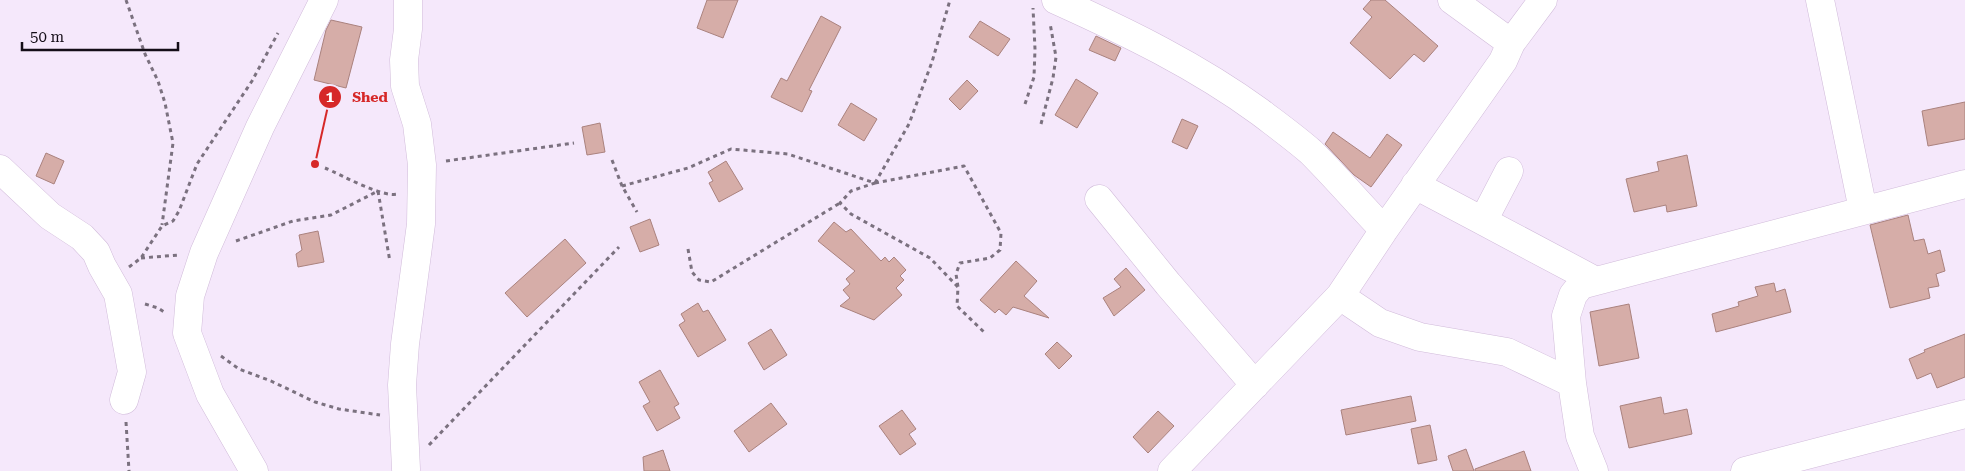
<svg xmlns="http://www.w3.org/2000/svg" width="1965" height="471" viewBox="0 0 1965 471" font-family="'Roboto Serif',serif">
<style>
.building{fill:#d6ada8;stroke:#aa827e}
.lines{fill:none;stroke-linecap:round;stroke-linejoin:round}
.minor-casing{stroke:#d1bbda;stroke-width:29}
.path{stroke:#7b717f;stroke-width:3;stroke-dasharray:4 4;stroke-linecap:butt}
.minor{stroke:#fff;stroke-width:28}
.leader{fill:none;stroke:#d62828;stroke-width:2}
.callout-dot{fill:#d62828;stroke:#f5e8fb;stroke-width:2}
.mark-label{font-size:15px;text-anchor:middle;font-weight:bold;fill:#fff}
.callout-label{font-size:14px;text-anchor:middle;font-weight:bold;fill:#d62828;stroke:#f5e8fb;stroke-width:4;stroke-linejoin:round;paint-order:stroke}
</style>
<rect width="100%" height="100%" fill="#f5e8fb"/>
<path class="building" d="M 707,0 L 738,0 L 723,38 L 697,28 Z
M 1371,0 L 1385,0 L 1438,46 L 1424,62 L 1414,54 L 1390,79 L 1350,43 L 1372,17 L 1363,9 Z
M 821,16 L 841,27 L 809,90 L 812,91 L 802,112 L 771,97 L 781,78 L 787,81 Z
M 331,20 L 362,27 L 346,88 L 314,80 L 326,30 Z
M 980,21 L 1010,39 L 998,56 L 969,37 Z
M 1096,36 L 1121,48 L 1115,61 L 1089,50 Z
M 1076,79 L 1098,93 L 1077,128 L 1055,115 Z
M 967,80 L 978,91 L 960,110 L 949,99 Z
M 1965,102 L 1965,139 L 1928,146 L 1922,111 Z
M 851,103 L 877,119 L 864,141 L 838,125 Z
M 1182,119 L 1198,126 L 1187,149 L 1172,142 Z
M 600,123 L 605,152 L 587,155 L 582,127 Z
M 1333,132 L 1370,158 L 1387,134 L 1402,145 L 1371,187 L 1354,175 L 1325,144 Z
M 46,153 L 64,161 L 54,184 L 36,176 Z
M 1687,155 L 1697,206 L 1667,212 L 1666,205 L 1634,212 L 1626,179 L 1659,171 L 1657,162 Z
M 726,161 L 743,189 L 719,202 L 709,183 L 713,181 L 708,172 Z
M 1908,215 L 1914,241 L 1924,239 L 1928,254 L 1940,250 L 1945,271 L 1936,274 L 1939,286 L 1928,288 L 1930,298 L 1890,308 L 1870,225 Z
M 650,219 L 659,245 L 640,252 L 630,227 Z
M 834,222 L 846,232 L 851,229 L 881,261 L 885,257 L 889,262 L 894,257 L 906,270 L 900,276 L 904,280 L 896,288 L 902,295 L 874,320 L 840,306 L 850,298 L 843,290 L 850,284 L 846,279 L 855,271 L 818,241 Z
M 318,231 L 324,262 L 298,267 L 296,254 L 302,250 L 299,235 Z
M 565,239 L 586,263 L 527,317 L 505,293 Z
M 1016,261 L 1037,281 L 1024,296 L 1049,318 L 1013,307 L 1006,315 L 999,309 L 995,313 L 980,300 Z
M 1126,268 L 1145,290 L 1114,316 L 1103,298 L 1121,287 L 1114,279 Z
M 1774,283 L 1776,292 L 1785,289 L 1791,312 L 1716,332 L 1712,314 L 1739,306 L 1738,302 L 1758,296 L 1755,287 Z
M 698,303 L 703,312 L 708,310 L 726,340 L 698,357 L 679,325 L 685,321 L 681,314 Z
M 1629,304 L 1639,358 L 1599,366 L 1590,312 Z
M 771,329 L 787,355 L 764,370 L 748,343 Z
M 1965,334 L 1965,377 L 1937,388 L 1931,373 L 1917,379 L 1909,359 L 1925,352 L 1924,350 Z
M 1057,342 L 1072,356 L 1059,369 L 1045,354 Z
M 660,370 L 679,404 L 674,407 L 680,418 L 657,431 L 643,406 L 650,402 L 639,382 Z
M 1411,396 L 1416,421 L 1346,435 L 1341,410 Z
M 1661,397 L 1664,414 L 1687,409 L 1692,434 L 1629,448 L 1620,406 Z
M 771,403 L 787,424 L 749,452 L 734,431 Z
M 902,410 L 916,429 L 909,434 L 916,444 L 900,455 L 879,426 Z
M 1158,411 L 1174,426 L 1148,453 L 1133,437 Z
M 1430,425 L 1437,460 L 1418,464 L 1411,429 Z
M 1466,449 L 1474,471 L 1453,471 L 1448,456 Z
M 663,450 L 670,471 L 644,471 L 643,457 Z
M 1524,451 L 1531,471 L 1475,471 L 1475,469 Z"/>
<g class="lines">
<defs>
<path id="minor" d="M 1056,0 C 1127,32 1197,66 1260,112 C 1277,125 1295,138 1311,152 C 1336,177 1359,204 1384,230
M 1452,0 L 1511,43
M 1820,0 L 1863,210
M 0,169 L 50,216 L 82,237 L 96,252 L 102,266 L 118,294 L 132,372 L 124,400
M 1415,185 L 1483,221 L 1509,171
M 1099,199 L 1168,284 L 1255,385
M 1483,221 L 1594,280
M 1340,296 L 1380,323 L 1420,337 L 1507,352 L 1572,383
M 406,469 L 402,385 L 405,344 L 421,224 L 422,165 L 417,124 L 405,86 L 404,60 L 408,29 L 408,0
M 254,471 L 210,394 L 187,333 L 190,296 L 204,253 L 260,127 L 324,0
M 1172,471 L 1340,296 L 1384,230 L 1503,61 L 1511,43 L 1543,0
M 1594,471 L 1580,436 L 1572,383 L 1566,316 L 1573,295 L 1581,285 L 1965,184
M 1745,471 L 1965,414"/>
</defs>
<use href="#minor" class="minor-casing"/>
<path class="path" d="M 126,0 L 145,54 L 158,81 L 165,103 L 173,143 L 162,225
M 1025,104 L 1034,77 L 1035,49 L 1033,8
M 1041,124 L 1053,78 L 1056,57 L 1050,23
M 612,160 L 622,186 L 637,212
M 446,161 L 574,143
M 325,168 C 342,175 382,198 398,194
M 875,183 L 964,166 L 1001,233 L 1000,250 L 990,258 L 960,263 L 956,274 L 958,287
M 875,183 L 909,124 L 932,62 L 950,0
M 622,186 L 688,168 L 731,149 L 788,154 L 875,183 L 851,191 L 840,203 L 851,214 L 930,258 L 958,287 L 957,306 L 986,334
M 378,191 L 390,262
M 236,241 L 293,221 L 331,215 L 378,191
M 688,249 L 692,272 L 699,280 L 711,282 L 840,203
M 141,258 L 179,255
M 129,267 L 141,258 L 162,226 L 173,221 L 179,211 L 197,164 L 252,81 L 278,33
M 145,304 L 158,308 L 164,312
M 221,356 L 239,369 L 271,381 L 315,402 L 339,409 L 380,415
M 126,422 L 129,471
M 429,445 L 619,247"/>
<use href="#minor" class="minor"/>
</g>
<path class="leader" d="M315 164L330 97"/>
<g class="callout-dot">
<circle cx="315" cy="164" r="5"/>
<circle cx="330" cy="97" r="12"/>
</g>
<g class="mark-label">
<text x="330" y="102">1</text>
</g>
<g class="callout-label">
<text x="370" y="102">Shed</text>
</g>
<path d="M22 42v8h156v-8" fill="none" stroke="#140d17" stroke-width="2.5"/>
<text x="30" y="42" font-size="15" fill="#140d17" stroke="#f5e8fb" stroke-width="4" paint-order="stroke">50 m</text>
</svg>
